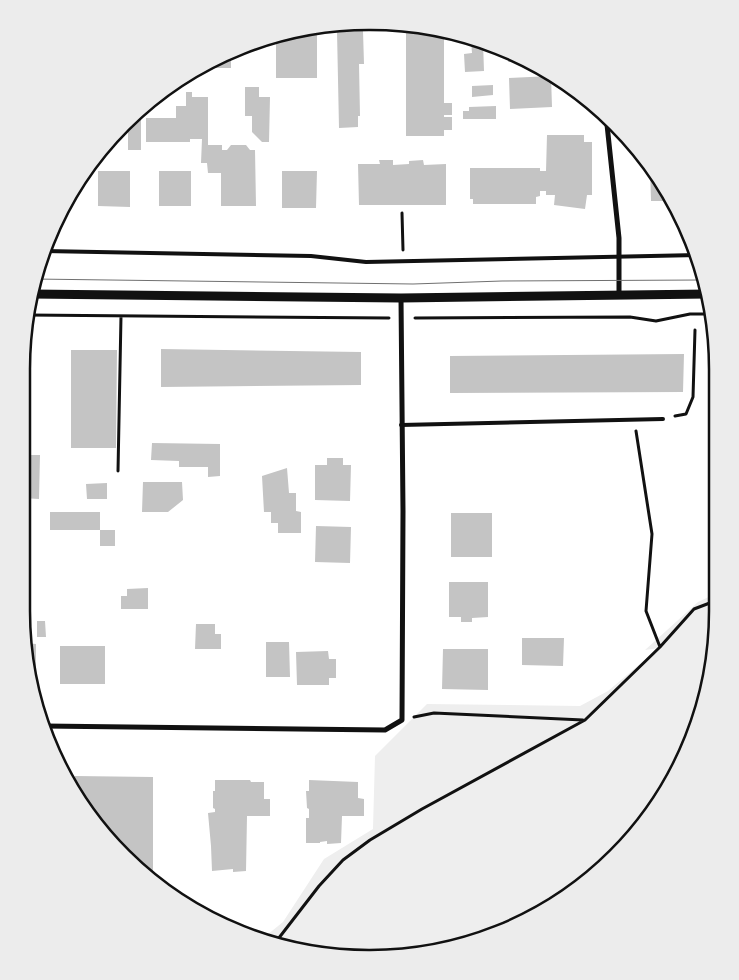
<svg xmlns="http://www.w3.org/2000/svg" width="739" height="980" viewBox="0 0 739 980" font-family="'Space Grotesk',sans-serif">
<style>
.green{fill:#eee}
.building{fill:#c4c4c4}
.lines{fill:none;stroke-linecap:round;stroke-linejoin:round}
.path{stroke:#111;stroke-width:3}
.service{stroke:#111;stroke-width:4}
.minor{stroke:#111;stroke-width:5}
.tertiary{stroke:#111;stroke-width:9}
.tram{stroke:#707070;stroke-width:1}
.rim{fill:none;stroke:#111;stroke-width:2.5}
</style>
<rect width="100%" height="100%" fill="#fff"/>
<path class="green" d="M 715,594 L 715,656 L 699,723 L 671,785 L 616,857 L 563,900 L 482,940 L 392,958 L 301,952 L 262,939 L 283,922 L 324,859 L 373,829 L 375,756 L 427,704 L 580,706 L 608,691 L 659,648 L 645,650 L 698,602 Z"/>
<path class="building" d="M 317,26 L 317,78 L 276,78 L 276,36 L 301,28 Z
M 337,31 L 363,31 L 364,64 L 359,64 L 360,116 L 358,116 L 358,127 L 339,128 Z
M 406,31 L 444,31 L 444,103 L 452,103 L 452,115 L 444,115 L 444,117 L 452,117 L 452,130 L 444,130 L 444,136 L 406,136 Z
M 471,41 L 483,42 L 484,71 L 465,72 L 464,54 L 472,53 Z
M 231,50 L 231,68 L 212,68 L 212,61 Z
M 508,51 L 529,62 L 508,62 Z
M 551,76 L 552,107 L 510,109 L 509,78 Z
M 493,85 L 493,95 L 472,97 L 472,86 Z
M 245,87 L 259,87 L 259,97 L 270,97 L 269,142 L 262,142 L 252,132 L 252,116 L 245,116 Z
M 186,92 L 192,92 L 192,97 L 208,97 L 208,145 L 222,145 L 222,150 L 227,150 L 231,145 L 246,145 L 250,150 L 255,150 L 256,206 L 221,206 L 221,173 L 208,173 L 207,163 L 201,163 L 202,139 L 190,139 L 190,142 L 146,142 L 146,118 L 176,118 L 176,106 L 186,106 Z
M 496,106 L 496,119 L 463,119 L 463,111 L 469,111 L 469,107 Z
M 134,119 L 141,120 L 141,150 L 128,150 L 128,125 Z
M 547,135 L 584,135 L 584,142 L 592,142 L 592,195 L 587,195 L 585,209 L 554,205 L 555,195 L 546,195 L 546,191 L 540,191 L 540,196 L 536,197 L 536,204 L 473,204 L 473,199 L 470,199 L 470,168 L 540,168 L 540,171 L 546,171 Z
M 379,160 L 393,160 L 393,165 L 409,164 L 409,161 L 423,160 L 424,165 L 446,164 L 446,205 L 359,205 L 358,164 L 380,164 Z
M 650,165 L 659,176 L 671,201 L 651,201 Z
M 98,171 L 130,171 L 130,207 L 98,206 Z
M 159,171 L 191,171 L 191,206 L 159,206 Z
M 282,171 L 317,171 L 316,208 L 282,208 Z
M 161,349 L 361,352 L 361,385 L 161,387 Z
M 71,350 L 117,350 L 116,448 L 71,448 Z
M 684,354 L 683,392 L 450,393 L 450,356 Z
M 152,443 L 220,444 L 220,476 L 208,477 L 208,467 L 179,467 L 179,461 L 151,460 Z
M 22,455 L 40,455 L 39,499 L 22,498 Z
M 327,458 L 343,458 L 343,465 L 351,465 L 350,501 L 315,500 L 315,465 L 327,465 Z
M 287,468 L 289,493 L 296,493 L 296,511 L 301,512 L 301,533 L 278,533 L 278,523 L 271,523 L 271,512 L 264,512 L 262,476 Z
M 143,482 L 182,482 L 183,500 L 168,512 L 142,512 Z
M 107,483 L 107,499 L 87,499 L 86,484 Z
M 50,512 L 100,512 L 100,530 L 50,530 Z
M 451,513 L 492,513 L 492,557 L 451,557 Z
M 316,526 L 351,527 L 350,563 L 315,562 Z
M 100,530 L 115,530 L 115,546 L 100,546 Z
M 449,582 L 488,582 L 488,617 L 472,618 L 472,622 L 461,622 L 461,617 L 449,617 Z
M 148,588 L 148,609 L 121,609 L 121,596 L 127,596 L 127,589 Z
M 37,621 L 45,621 L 46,637 L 37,637 Z
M 196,624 L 215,624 L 215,634 L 221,634 L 221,649 L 195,649 Z
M 522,638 L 564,638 L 563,666 L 522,665 Z
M 266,642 L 289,642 L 290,677 L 266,677 Z
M 26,643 L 36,644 L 36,683 L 31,683 Z
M 60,646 L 105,646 L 105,684 L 60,684 Z
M 443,649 L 488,649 L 488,690 L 442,689 Z
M 328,651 L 329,659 L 336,659 L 336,678 L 329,678 L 329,685 L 297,685 L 296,652 Z
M 75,776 L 153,777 L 153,871 L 143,871 L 123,857 L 75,794 Z
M 215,780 L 250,780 L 251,782 L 264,782 L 264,799 L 270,799 L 270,816 L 247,816 L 246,871 L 233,872 L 233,869 L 212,871 L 211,846 L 208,813 L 215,812 L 215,809 L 213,808 L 213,791 L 215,791 Z
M 309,780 L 358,782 L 358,798 L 364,799 L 364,816 L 342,816 L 341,843 L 327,844 L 327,841 L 320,842 L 320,843 L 306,843 L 306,818 L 309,818 L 309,809 L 307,808 L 306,791 L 309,791 Z"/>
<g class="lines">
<path class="path" d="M 402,213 L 403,250
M 27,315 L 389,318
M 415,318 L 630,317 L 656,321 L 690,314 L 712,314
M 675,416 L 686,414 L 693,397 L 695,330
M 636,431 L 652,534 L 646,611 L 660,647
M 118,471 L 121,316
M 414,717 L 434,713 L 583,720
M 275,943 L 319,886 L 343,860 L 370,840 L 422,809 L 585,720 L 660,647 L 694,609 L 715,601"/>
<path class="service" d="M 44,251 L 311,256 L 366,262 L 698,255
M 401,425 L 663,419"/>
<path class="minor" d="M 606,115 L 619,238 L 619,295
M 44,726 L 385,730 L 402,720 L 403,511 L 401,298"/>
<path class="tertiary" d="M 31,294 L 401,298 L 708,294"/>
<path class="tram" d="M 33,279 L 413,284 L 502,281 L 704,280"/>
</g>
<path d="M0 0H739V980H0ZM369 30H370A339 339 0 0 1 709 369V611A339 339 0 0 1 370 950H369A339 339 0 0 1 30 611V369A339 339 0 0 1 369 30Z" fill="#ececec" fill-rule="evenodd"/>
<path class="rim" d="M369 30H370A339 339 0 0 1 709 369V611A339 339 0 0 1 370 950H369A339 339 0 0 1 30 611V369A339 339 0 0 1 369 30Z"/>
</svg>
